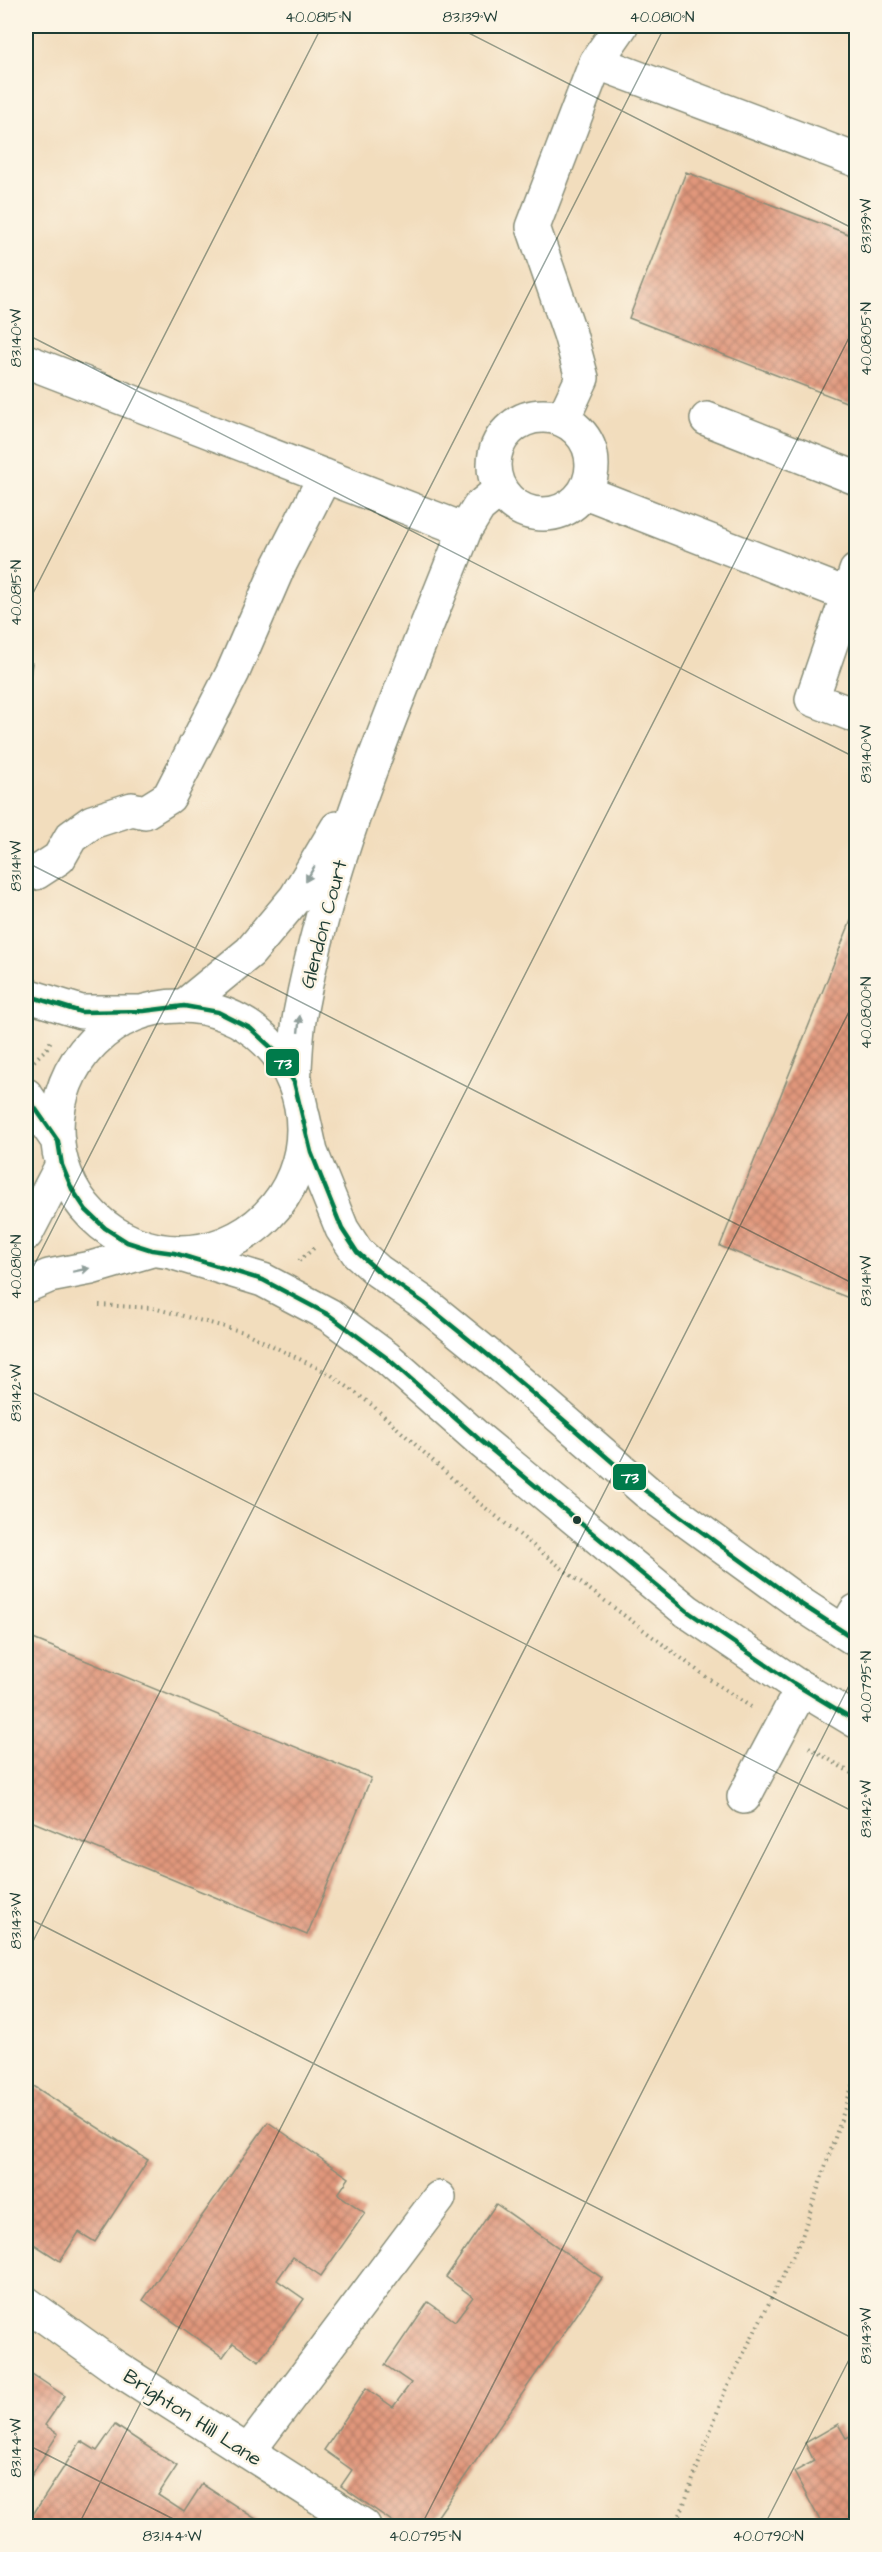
<svg xmlns="http://www.w3.org/2000/svg" width="882" height="2552" viewBox="0 0 882 2552" font-family="'Architects Daughter',sans-serif">
<style>
.building{fill:url(#building-cross-hatch)}
.lines{fill:none;stroke-linecap:round;stroke-linejoin:round}
.minor-casing{stroke:#888d78;stroke-width:36}
.major-casing{stroke:#888d78;stroke-width:36}
.path{stroke:#888d78;stroke-width:4;stroke-dasharray:1.5 4.5;stroke-linecap:butt}
.minor{stroke:#fff;stroke-width:33}
.major{stroke:#fff;stroke-width:33}
.bus-1-casing{stroke:#fcf5e5;stroke-width:9}
.bus-1{stroke:#007b4b;stroke-width:4.5}
.oneway{fill:#8f9e9a}
.ticks{fill:none;stroke:#1f3d34;stroke-width:1.5;stroke-opacity:0.45}
.bus-dot{fill:#1f3d34;stroke:#fcf5e5;stroke-width:2}
.labels{text-anchor:middle;stroke-width:5;stroke-linejoin:round;paint-order:stroke}
.street-label{font-size:20px;fill:#1f3d34;stroke:#fcf5e5}
.line-badge{stroke:#fcf5e5;stroke-width:2}
.badge-label{font-size:16px;text-anchor:middle;font-weight:bold;fill:#fff}
.neatline{fill:none;stroke:#1f3d34;stroke-width:2}
.ticks-label{font-size:15px;text-anchor:middle;fill:#1f3d34}
</style>
<defs>
<pattern id="building-cross-hatch" width="8" height="8" patternUnits="userSpaceOnUse" patternTransform="scale(1.5)"><rect width="8" height="8" fill="#e1977b"/><path d="M0 0l8 8M0 8l8-8" fill="none" stroke="#b67c66"/></pattern>
</defs>
<rect width="100%" height="100%" fill="#fcf5e5"/>
<filter id="ink" filterUnits="userSpaceOnUse"><feTurbulence type="fractalNoise" baseFrequency=".0167" numOctaves="2"/><feDisplacementMap in="SourceGraphic" scale="12" xChannelSelector="R" yChannelSelector="G"/><feConvolveMatrix kernelMatrix="1 2 1 2 8 2 1 2 1" color-interpolation-filters="sRGB"/></filter>
<filter id="wash" filterUnits="userSpaceOnUse"><feTurbulence type="fractalNoise" baseFrequency=".008" numOctaves="4" result="noise"/><feDisplacementMap in="SourceGraphic" scale="24" xChannelSelector="R" yChannelSelector="G"/><feGaussianBlur stdDeviation="1.35" result="paint"/><feColorMatrix in="noise" values="0 0 0 0 0 0 0 0 0 0 0 0 0 0 0 0 0 1.4 0 .05"/><feComposite in="paint" operator="in"/></filter>
<g filter="url(#wash)">
<rect width="100%" height="100%" fill="#f2ddbd"/>
<g id="blocks">
<path class="building" d="M 686,172 L 856,237 L 856,406 L 629,318 Z
M 26,662 L 32,663 L 27,697 L 26,697 Z
M 856,908 L 856,1301 L 720,1246 Z
M 26,1636 L 371,1778 L 307,1935 L 26,1819 Z
M 26,2081 L 148,2160 L 95,2242 L 79,2232 L 60,2261 L 26,2239 Z
M 268,2122 L 349,2178 L 338,2194 L 365,2213 L 321,2276 L 293,2257 L 277,2280 L 304,2299 L 259,2361 L 233,2343 L 223,2357 L 143,2300 Z
M 496,2204 L 602,2278 L 431,2526 L 399,2526 L 341,2486 L 352,2470 L 324,2450 L 366,2388 L 393,2407 L 411,2383 L 385,2365 L 428,2302 L 455,2321 L 473,2297 L 446,2277 Z
M 26,2370 L 65,2396 L 45,2425 L 58,2434 L 26,2484 Z
M 838,2424 L 846,2438 L 856,2433 L 856,2526 L 823,2526 L 794,2472 L 814,2461 L 805,2443 Z
M 115,2425 L 177,2466 L 158,2495 L 184,2512 L 202,2484 L 265,2525 L 264,2526 L 26,2525 L 81,2441 L 97,2451 Z"/>
</g>
</g>
<g filter="url(#ink)">
<use href="#blocks" fill-opacity="0" stroke="#888d78" stroke-width="1.5"/>
<g class="lines">
<defs>
<path id="minor" d="M 596,62 L 856,160
M 26,361 L 465,530
M494 465a49 49 0 1 1 98 0a49 49 0 1 1-98 0Z
M 563,419 L 582,378 L 570,334 L 533,227 L 596,62 L 621,26
M 707,419 L 856,478
M 585,492 L 856,598
M 856,571 L 812,699 L 856,716
M 26,871 L 36,873 L 59,858 L 71,837 L 92,822 L 132,809 L 145,812 L 169,797 L 233,672 L 279,566 L 325,476
M 184,1006 L 250,952 L 296,897 L 337,828
M 294,1082 C 296,1059 296,1036 300,1014 C 331,846 403,688 465,530 L 479,507 L 500,490
M 26,1234 L 62,1165
M 26,1286 L 49,1276 L 91,1268 L 152,1250
M 844,1632 L 856,1611
M 744,1797 L 802,1688
M 26,2303 L 115,2367 L 364,2526
M 248,2452 L 439,2198"/>
<path id="major" d="M 26,995 L 81,1012 L 140,1012
M57 1129a123 123 0 1 1 246 0a123 123 0 1 1-246 0Z
M 26,1095 L 58,1141
M 303,1116 L 311,1152 L 342,1229 L 357,1252 L 378,1271 L 424,1303 L 494,1360 L 647,1492 L 801,1604 L 856,1640
M 174,1253 L 263,1280 L 329,1315 L 387,1358 L 481,1441 L 687,1611 L 793,1683 L 856,1721"/>
</defs>
<use href="#minor" class="minor-casing"/>
<use href="#major" class="major-casing"/>
<path class="path" d="M 34,1061 L 47,1048 L 52,1039
M 299,1261 L 314,1248
M 99,1305 L 153,1308 L 244,1332 L 330,1374 L 372,1405 L 478,1502 L 573,1577 L 709,1679 L 751,1707
M 809,1747 L 856,1776
M 676,2526 L 725,2391 L 801,2239 L 856,2075"/>
<use href="#minor" class="minor"/>
<use href="#major" class="major"/>
<defs>
<path id="bus-1" d="M 26,995 L 81,1012 L 144,1011 L 184,1006 L 218,1012 L 250,1028 L 276,1052 L 294,1082 L 311,1152 L 342,1229 L 357,1252 L 378,1271 L 424,1303 L 494,1360 L 647,1492 L 801,1604 L 856,1640
M 26,1095 L 58,1141 L 62,1165 L 72,1189 L 86,1210 L 105,1228 L 127,1242 L 152,1250 L 174,1253 L 263,1280 L 329,1315 L 387,1358 L 481,1441 L 687,1611 L 793,1683 L 856,1721"/>
</defs>
<use href="#bus-1" class="bus-1-casing"/>
<use href="#bus-1" class="bus-1"/>
</g>
<defs><path id="oneway-solid" d="M-6-.8H1V-3.2L6.5 0L1 3.2V.8H-6Z" transform="scale(1.5)"/></defs>
<g class="oneway">
<use href="#oneway-solid" transform="translate(310 874) rotate(120)"/>
<use href="#oneway-solid" transform="translate(299 1024) rotate(-84)"/>
<use href="#oneway-solid" transform="translate(81 1270) rotate(-12)"/>
</g>
</g>
<path class="ticks" d="M 455,26 L 856,230M 26,334 L 856,758M 26,607 L 322,26M 26,862 L 856,1285M 26,1281 L 665,26M 26,1389 L 856,1813M 26,1917 L 856,2340M 26,1955 L 856,324M 26,2444 L 187,2526M 78,2526 L 856,998M 421,2526 L 856,1672M 764,2526 L 856,2346"/>
<circle class="bus-dot" cx="577" cy="1520" r="5"/>
<g class="labels">
<g class="street-label">
<text transform="translate(323 924) rotate(-75)" y="7">Glendon Court</text>
<text transform="translate(193 2417) rotate(33)" y="7">Brighton Hill Lane</text>
</g>
</g>
<g class="line-badge">
<rect x="265" y="1048" width="35" height="29" rx="6" fill="#007b4b"/>
<rect x="612" y="1463" width="35" height="28" rx="6" fill="#007b4b"/>
</g>
<g class="badge-label">
<text x="283" y="1069">73</text>
<text x="630" y="1483">73</text>
</g>
<rect width="882" height="2552" fill="none" stroke="#fcf5e5" stroke-width="66"/>
<rect x="33" y="33" width="816" height="2486" class="neatline"/>
<g class="ticks-label">
<text x="318" y="22">40.0815°N</text>
<text x="470" y="22">83.139°W</text>
<text x="662" y="22">40.0810°N</text>
<text transform="translate(866 226) rotate(-90)" y="5">83.139°W</text>
<text transform="translate(16 338) rotate(-90)" y="5">83.140°W</text>
<text transform="translate(866 339) rotate(-90)" y="5">40.0805°N</text>
<text transform="translate(16 593) rotate(-90)" y="5">40.0815°N</text>
<text transform="translate(866 754) rotate(-90)" y="5">83.140°W</text>
<text transform="translate(16 866) rotate(-90)" y="5">83.141°W</text>
<text transform="translate(866 1013) rotate(-90)" y="5">40.0800°N</text>
<text transform="translate(16 1267) rotate(-90)" y="5">40.0810°N</text>
<text transform="translate(866 1281) rotate(-90)" y="5">83.141°W</text>
<text transform="translate(16 1393) rotate(-90)" y="5">83.142°W</text>
<text transform="translate(866 1687) rotate(-90)" y="5">40.0795°N</text>
<text transform="translate(866 1809) rotate(-90)" y="5">83.142°W</text>
<text transform="translate(16 1921) rotate(-90)" y="5">83.143°W</text>
<text transform="translate(866 2336) rotate(-90)" y="5">83.143°W</text>
<text transform="translate(16 2448) rotate(-90)" y="5">83.144°W</text>
<text x="172" y="2541">83.144°W</text>
<text x="425" y="2541">40.0795°N</text>
<text x="768" y="2541">40.0790°N</text>
</g>
</svg>
